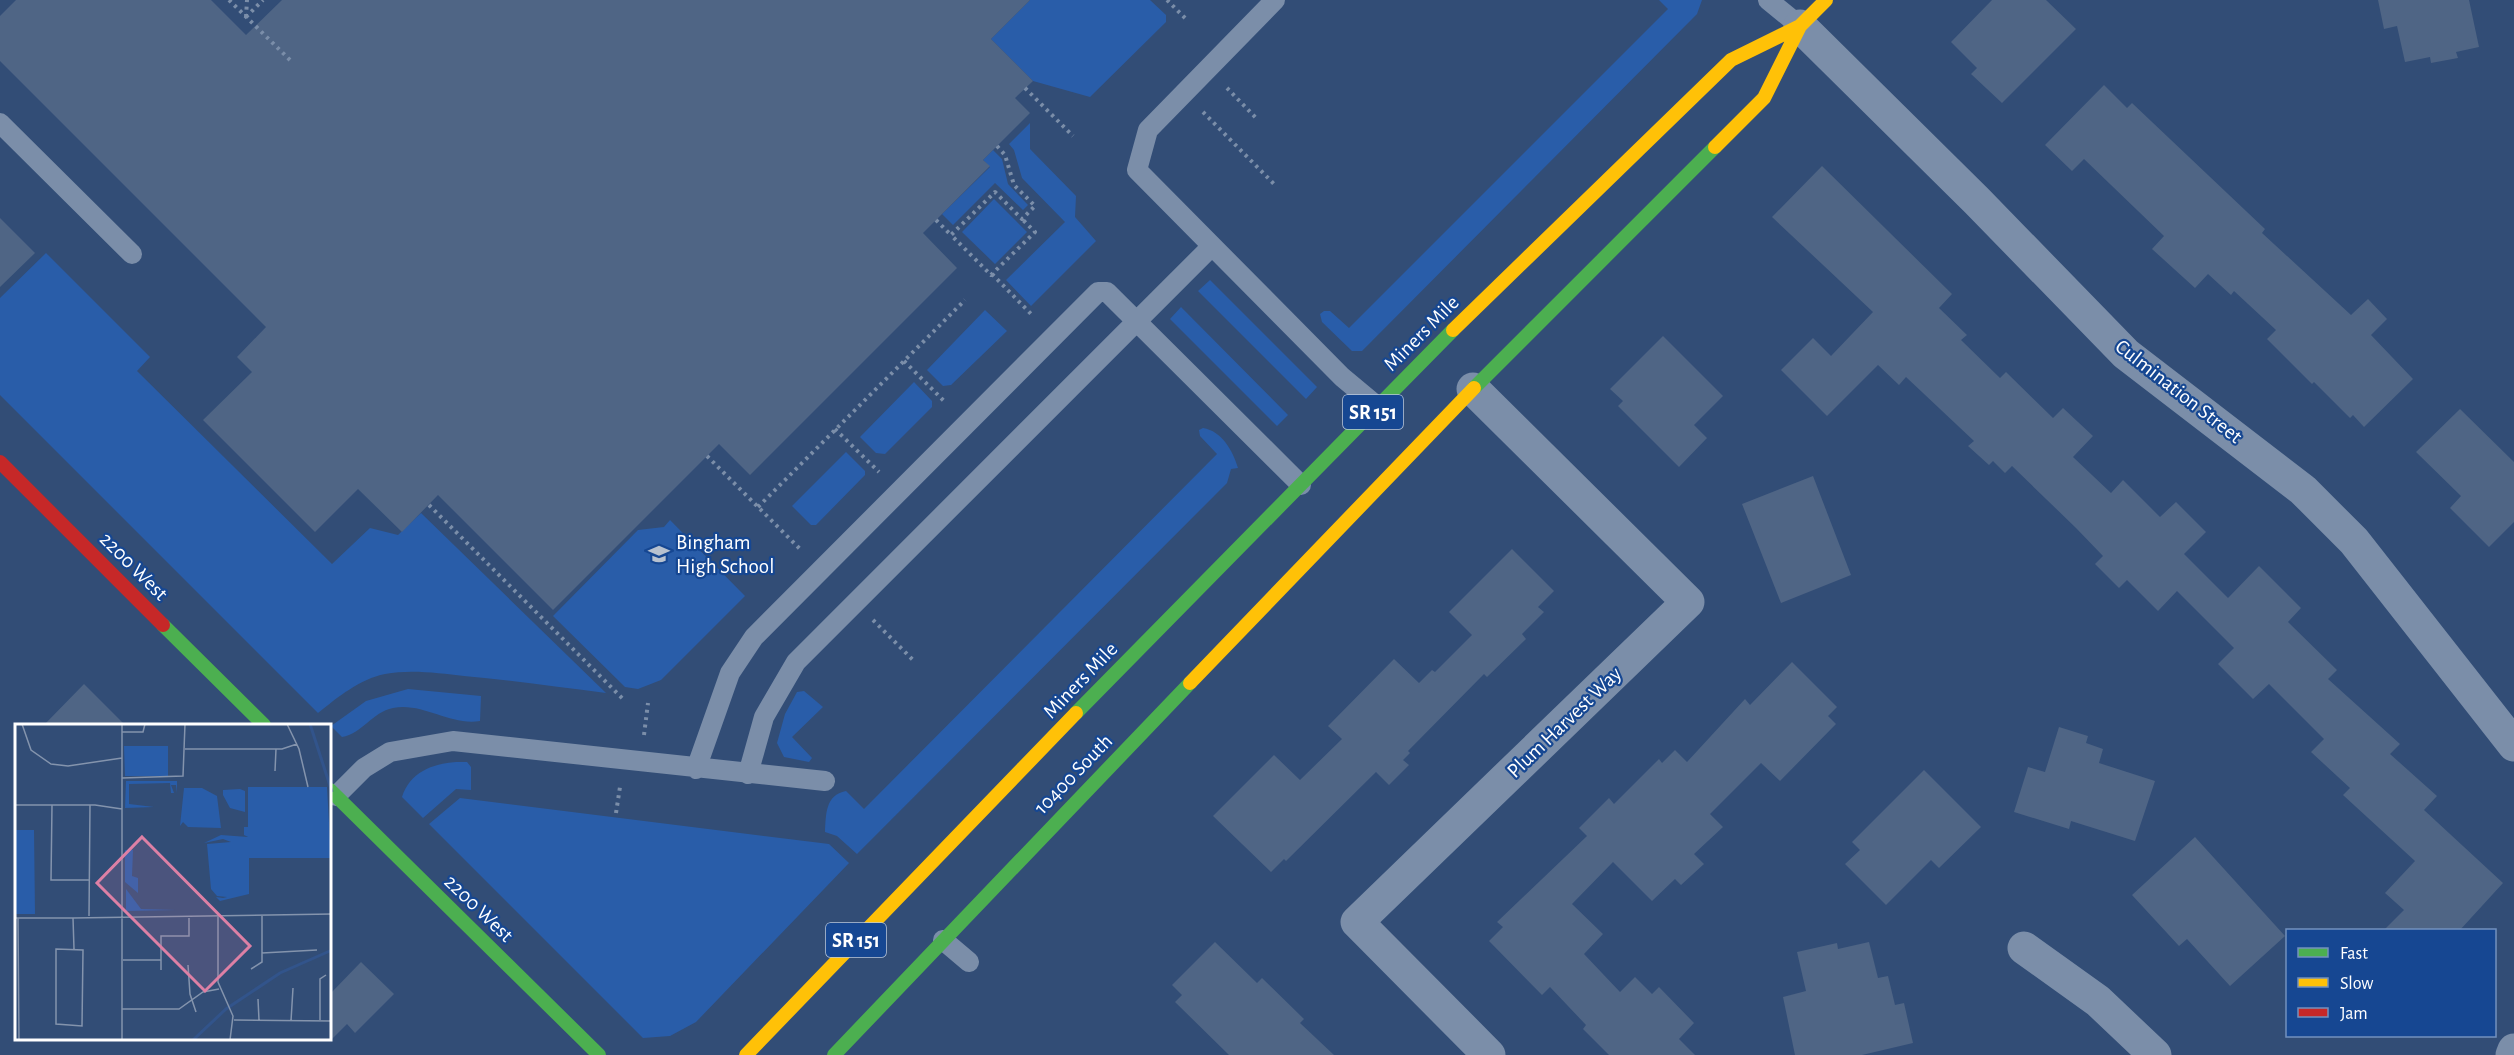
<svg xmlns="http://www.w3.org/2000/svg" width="2514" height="1055" viewBox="0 0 2514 1055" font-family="'Alegreya Sans',sans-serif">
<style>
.green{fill:#295da9}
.building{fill:#4f6585}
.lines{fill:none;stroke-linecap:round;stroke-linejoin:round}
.path{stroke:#7b8ea9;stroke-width:4;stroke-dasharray:3 4.5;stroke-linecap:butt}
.lane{stroke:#7b8ea9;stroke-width:20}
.street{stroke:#7b8ea9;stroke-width:33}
.fast{stroke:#4caf50;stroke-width:14}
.slow{stroke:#ffc107;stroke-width:14}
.jam{stroke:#c62828;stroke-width:14}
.labels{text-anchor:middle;stroke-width:4.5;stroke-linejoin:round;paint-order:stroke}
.shield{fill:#164792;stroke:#b9c8de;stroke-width:1.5}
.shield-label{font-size:20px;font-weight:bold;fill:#fff}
.street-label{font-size:21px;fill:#fff;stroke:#164792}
.poi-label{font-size:21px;fill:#fff;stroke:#164792;text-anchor:start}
.inset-river{fill:none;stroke:#32548b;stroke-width:3}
.inset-road{fill:none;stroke:#8494ad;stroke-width:1.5}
.view{fill:#dd80a5;fill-opacity:0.15;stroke:#dd80a5;stroke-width:3}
.inset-edge{fill:none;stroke:#fff;stroke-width:3}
</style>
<rect width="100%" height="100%" fill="#324d76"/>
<path class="green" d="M 1030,0 L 1150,0 L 1166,15 L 1166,22 L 1090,97 L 1033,81 L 991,39 Z
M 1659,0 L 1702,0 L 1697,14 L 1362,351 L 1352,351 L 1322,322 L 1320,314 L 1324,311 L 1330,311 L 1349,328 L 1668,9 Z
M 1030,123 L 1030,149 L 1076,196 L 1075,217 L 1096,241 L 1031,306 L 1006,280 L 1065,222 L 1022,178 L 1014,150 L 1009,144 Z
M 993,150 L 1002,159 L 1008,184 L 1028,205 L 1023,210 L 995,183 L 953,225 L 942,214 L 990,167 L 983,160 Z
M 994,199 L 1027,232 L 995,264 L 962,232 Z
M 46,253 L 150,357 L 137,371 L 332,564 L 370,528 L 398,535 L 421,513 L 606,693 C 559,687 511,680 464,676 C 439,673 410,669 385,674 C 360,679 338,697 318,713 L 0,395 L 0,298 Z
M 1210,280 L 1317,387 L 1306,399 L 1198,291 Z
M 1181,307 L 1288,415 L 1277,426 L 1170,319 Z
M 985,310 L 1007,331 L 951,385 L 943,386 L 927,370 Z
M 914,382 L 932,401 L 932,407 L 885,454 L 876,453 L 860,437 Z
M 1203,428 C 1222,431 1233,451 1238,468 L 1231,469 L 1227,483 L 857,854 L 837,836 L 825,832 C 826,815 825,795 846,791 L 864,809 L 1217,454 L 1200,436 L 1199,430 Z
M 846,452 L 865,471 L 865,475 L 816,525 L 811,525 L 792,506 Z
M 670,520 L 745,596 L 661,680 L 638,689 L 625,687 L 553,616 L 638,530 L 664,527 Z
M 408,689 L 481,696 L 480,721 C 450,726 423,702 393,708 C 372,712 362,734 342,737 L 331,726 L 366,701 Z
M 804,691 L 823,707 L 792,737 L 812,758 L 809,762 L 784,757 L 777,743 L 785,714 L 797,692 Z
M 456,762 L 467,762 L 471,767 L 471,790 L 456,789 L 423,818 L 402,797 C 410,772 432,764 456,762 Z
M 460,798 L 829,844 L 849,863 L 696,1022 L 670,1036 L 643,1038 L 429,824 Z"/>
<path class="building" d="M 16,0 L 211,0 L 246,35 L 282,0 L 1030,0 L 991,39 L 1033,81 L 1015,98 L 1030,113 L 983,160 L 990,166 L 923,233 L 957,268 L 750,475 L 719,444 L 553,610 L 438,495 L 402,532 L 358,489 L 315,532 L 203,420 L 252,372 L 237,357 L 266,327 L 0,61 L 0,16 Z
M 1992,0 L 2046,0 L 2076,29 L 2002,103 L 1971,74 L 1977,68 L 1951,42 Z
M 2378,0 L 2469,0 L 2479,47 L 2456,52 L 2458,58 L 2431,63 L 2430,57 L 2405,62 L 2397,26 L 2384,29 Z
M 2104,85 L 2127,108 L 2132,103 L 2265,229 L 2262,233 L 2351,315 L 2368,299 L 2387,319 L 2371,335 L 2413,379 L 2364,427 L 2353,415 L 2350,418 L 2314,382 L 2312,384 L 2267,339 L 2276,330 L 2234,291 L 2231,295 L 2208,274 L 2195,288 L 2152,249 L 2164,236 L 2084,159 L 2072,171 L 2045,145 Z
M 1822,166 L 1952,294 L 1939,308 L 1967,335 L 1961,340 L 2000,378 L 2006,372 L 2053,418 L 2063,408 L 2093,436 L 2073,457 L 2111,493 L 2123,480 L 2160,517 L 2176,502 L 2206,532 L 2184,554 L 2228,598 L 2259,566 L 2301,608 L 2288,622 L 2337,670 L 2328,679 L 2400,744 L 2390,754 L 2437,796 L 2424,810 L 2503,883 L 2460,930 L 2384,930 L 2404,910 L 2385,893 L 2415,861 L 2343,795 L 2350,788 L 2311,752 L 2324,739 L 2269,684 L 2253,699 L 2218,664 L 2234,648 L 2177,591 L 2158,611 L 2127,580 L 2119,588 L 2095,564 L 2103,556 L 2076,528 L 2012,466 L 2005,473 L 1993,461 L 1989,465 L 1968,446 L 1974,441 L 1906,377 L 1899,385 L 1878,365 L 1827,416 L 1781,370 L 1813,338 L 1831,356 L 1873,312 L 1772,217 Z
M 0,218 L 35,253 L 0,287 Z
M 1663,336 L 1723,396 L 1694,425 L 1707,438 L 1679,467 L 1618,406 L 1623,401 L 1610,389 Z
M 2460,409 L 2514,462 L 2514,522 L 2489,547 L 2450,508 L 2461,496 L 2416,452 Z
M 1813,476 L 1851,575 L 1781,603 L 1742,504 Z
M 1512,549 L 1554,591 L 1538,607 L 1544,612 L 1522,634 L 1526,639 L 1487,677 L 1484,674 L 1408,751 L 1410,753 L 1403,760 L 1409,765 L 1389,785 L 1376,772 L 1286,861 L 1284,859 L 1271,872 L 1213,816 L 1274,755 L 1300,780 L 1342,739 L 1328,726 L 1394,659 L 1419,683 L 1432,670 L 1435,672 L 1472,635 L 1449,612 Z
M 1792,662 L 1837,707 L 1828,716 L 1836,724 L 1780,781 L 1761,763 L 1710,814 L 1723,827 L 1694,854 L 1704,864 L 1681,885 L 1675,879 L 1652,901 L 1613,862 L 1572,904 L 1603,934 L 1584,954 L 1620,992 L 1635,977 L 1652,994 L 1659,987 L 1694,1023 L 1679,1039 L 1695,1055 L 1609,1055 L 1583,1029 L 1586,1025 L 1550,987 L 1542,995 L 1489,941 L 1503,927 L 1497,922 L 1587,836 L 1579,828 L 1609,798 L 1614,804 L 1659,759 L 1662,763 L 1675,750 L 1687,762 L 1745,699 L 1750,705 Z
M 84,684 L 125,725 L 44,725 Z
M 2059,727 L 2088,736 L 2086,743 L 2103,749 L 2099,763 L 2155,781 L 2135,841 L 2071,821 L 2069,829 L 2014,812 L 2028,767 L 2045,772 Z
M 1924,770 L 1981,827 L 1939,868 L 1931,860 L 1886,905 L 1845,864 L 1860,850 L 1852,842 Z
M 2195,837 L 2285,936 L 2230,986 L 2187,939 L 2179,946 L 2132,895 Z
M 1215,942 L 1257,983 L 1262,978 L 1304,1019 L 1300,1023 L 1334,1055 L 1229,1055 L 1175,1002 L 1182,995 L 1172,985 Z
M 1869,942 L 1878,978 L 1888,976 L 1895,1005 L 1904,1003 L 1913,1043 L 1862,1055 L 1795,1055 L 1783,997 L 1806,991 L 1797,952 L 1837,943 L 1838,949 Z
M 361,962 L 394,994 L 355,1033 L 347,1024 L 330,1041 L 330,994 Z"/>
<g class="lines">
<path class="path" d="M 229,0 L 290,60
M 1167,0 L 1188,21
M 246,17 L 263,0
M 246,17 L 247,0
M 1025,88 L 1073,136
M 1227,88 L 1256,118
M 1203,112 L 1274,184
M 997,146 L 1005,155 L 1014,185 L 1035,206 L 1022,219 L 995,192 L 951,235 L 991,275 L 1035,232 L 1022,219
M 936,220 L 951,235
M 992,274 L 1033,316
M 904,361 L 946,403
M 835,429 L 879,472
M 707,456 L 801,550
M 429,505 L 625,701
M 758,507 L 965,300
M 873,620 L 913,660
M 644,735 L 648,703
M 616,813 L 620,787"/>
<path class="lane" d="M 1275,0 L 1148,130 L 1137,170 L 1342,377 L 1378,407
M 1768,0 L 1800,26
M 0,123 L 132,254
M 696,769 L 730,673 L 754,637 L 1098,292 L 1107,292 L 1111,296 L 1301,485
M 748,774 L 764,717 L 796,662 L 1212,246
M 336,796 L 364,768 L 390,752 L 453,741 L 825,781
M 943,940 L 969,962"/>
<path class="street" d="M 1800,26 L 1977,201 L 2126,354 L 2303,490 L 2354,541 L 2514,745
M 1473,389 L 1688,602 L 1357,922 L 1489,1055
M 2024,948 L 2098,1001 L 2155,1055
M 2512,1055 L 2514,1050"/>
<path class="fast" d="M 1474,388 L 1715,147
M 163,625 L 264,725
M 1076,713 L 1453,330
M 330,790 L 599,1055
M 834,1055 L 1190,683"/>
<path class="slow" d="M 1715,147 L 1764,98 L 1800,26 L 1826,0
M 1453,330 L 1731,60 L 1800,26
M 1190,683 L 1474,388
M 746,1055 L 1076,713"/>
<path class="jam" d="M 0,462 L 163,625"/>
</g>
<defs>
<symbol id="school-bare" viewBox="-9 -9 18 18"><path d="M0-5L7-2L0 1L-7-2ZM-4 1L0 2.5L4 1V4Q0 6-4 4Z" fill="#b7c1cf" stroke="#164792" stroke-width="2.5" paint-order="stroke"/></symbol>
</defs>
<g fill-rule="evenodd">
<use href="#school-bare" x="644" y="539" width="30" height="30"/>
</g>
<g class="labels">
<g class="shield">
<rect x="1343" y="395" width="60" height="34" rx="4.5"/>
<rect x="826" y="923" width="60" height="34" rx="4.5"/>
</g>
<g class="shield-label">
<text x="1373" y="419">SR 151</text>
<text x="856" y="947">SR 151</text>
</g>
<g class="street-label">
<text transform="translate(1421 333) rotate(-45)" y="7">Miners Mile</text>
<text transform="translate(2179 391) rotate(38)" y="7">Culmination Street</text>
<text transform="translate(134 566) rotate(45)" y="7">2200 West</text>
<text transform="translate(1080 680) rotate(-46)" y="7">Miners Mile</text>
<text transform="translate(1564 722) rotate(-44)" y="7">Plum Harvest Way</text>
<text transform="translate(1073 774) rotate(-46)" y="7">10400 South</text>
<text transform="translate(479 908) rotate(44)" y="7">2200 West</text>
</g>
<g class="poi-label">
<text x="676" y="549">Bingham<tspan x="676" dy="24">High School</tspan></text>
</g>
</g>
<g transform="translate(15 724)">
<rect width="316" height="316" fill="#324d76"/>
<path d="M 109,22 L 153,22 L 153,52 L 110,52 ZM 111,57 L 162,57 L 162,69 L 161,61 L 156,61 L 159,69 L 156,69 L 155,59 L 114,60 L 114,80 L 139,83 L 110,84 ZM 233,63 L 312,63 L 316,134 L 234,134 L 234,170 L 205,177 L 201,173 L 208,174 L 212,173 L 202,172 L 196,165 L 192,120 L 216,118 L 208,115 L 189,119 L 206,111 L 233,113 L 229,111 L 229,103 L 233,103 ZM 169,64 L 187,64 L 202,72 L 206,104 L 173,103 L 168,98 L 165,102 ZM 225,65 L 230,67 L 230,88 L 215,84 L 208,71 L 208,66 ZM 0,106 L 19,106 L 20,190 L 0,190 ZM 110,126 L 118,126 L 117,152 L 123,154 L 123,169 L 110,158 ZM 111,165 L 126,185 L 161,186 L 111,187 Z" fill="#295da9"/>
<path class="inset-river" d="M 295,0 L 317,68M 178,316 L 211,285 L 265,249 L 317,226"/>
<path class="inset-road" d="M 7,0 L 16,26 L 36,40 L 53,42 L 107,34M 107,0 L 107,316M 272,0 L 284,25 L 293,63M 107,8 L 128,8 L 130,0M 170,25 L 267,25 L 282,20M 260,47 L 261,25M 107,54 L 168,52 L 170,0M 0,81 L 80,81 L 107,85M 37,81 L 36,156 L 74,156M 74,192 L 75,81M 203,192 L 203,258 L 218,292 L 215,316M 0,194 L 62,194M 3,194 L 4,316M 58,194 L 59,225M 58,194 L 317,190M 41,225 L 68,226 L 67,302 L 41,300 ZM 247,229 L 302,226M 108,236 L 146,236M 173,241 L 175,270 L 181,288M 236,245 L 247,238 L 247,192M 146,246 L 146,212 L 174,212 L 174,194M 243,275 L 244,296M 107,285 L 164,285 L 188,268 L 204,265M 219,296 L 317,297M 305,296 L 305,255 L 311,251M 276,297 L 278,264M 316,316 L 316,297"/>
<path class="view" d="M 127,113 L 235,222 L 190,267 L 82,159 Z"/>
<rect width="316" height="316" class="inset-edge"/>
</g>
<rect x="2286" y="929" width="210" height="108" fill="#164792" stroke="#7391be" stroke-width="1.5"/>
<rect x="2298" y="948" width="30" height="9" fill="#4caf50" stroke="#7391be" stroke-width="1.5"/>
<text x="2340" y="959" font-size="18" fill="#ffffff">Fast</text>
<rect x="2298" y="978" width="30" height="9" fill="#ffc107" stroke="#7391be" stroke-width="1.5"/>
<text x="2340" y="989" font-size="18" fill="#ffffff">Slow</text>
<rect x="2298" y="1008" width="30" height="9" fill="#c62828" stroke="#7391be" stroke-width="1.5"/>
<text x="2340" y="1019" font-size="18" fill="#ffffff">Jam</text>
</svg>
